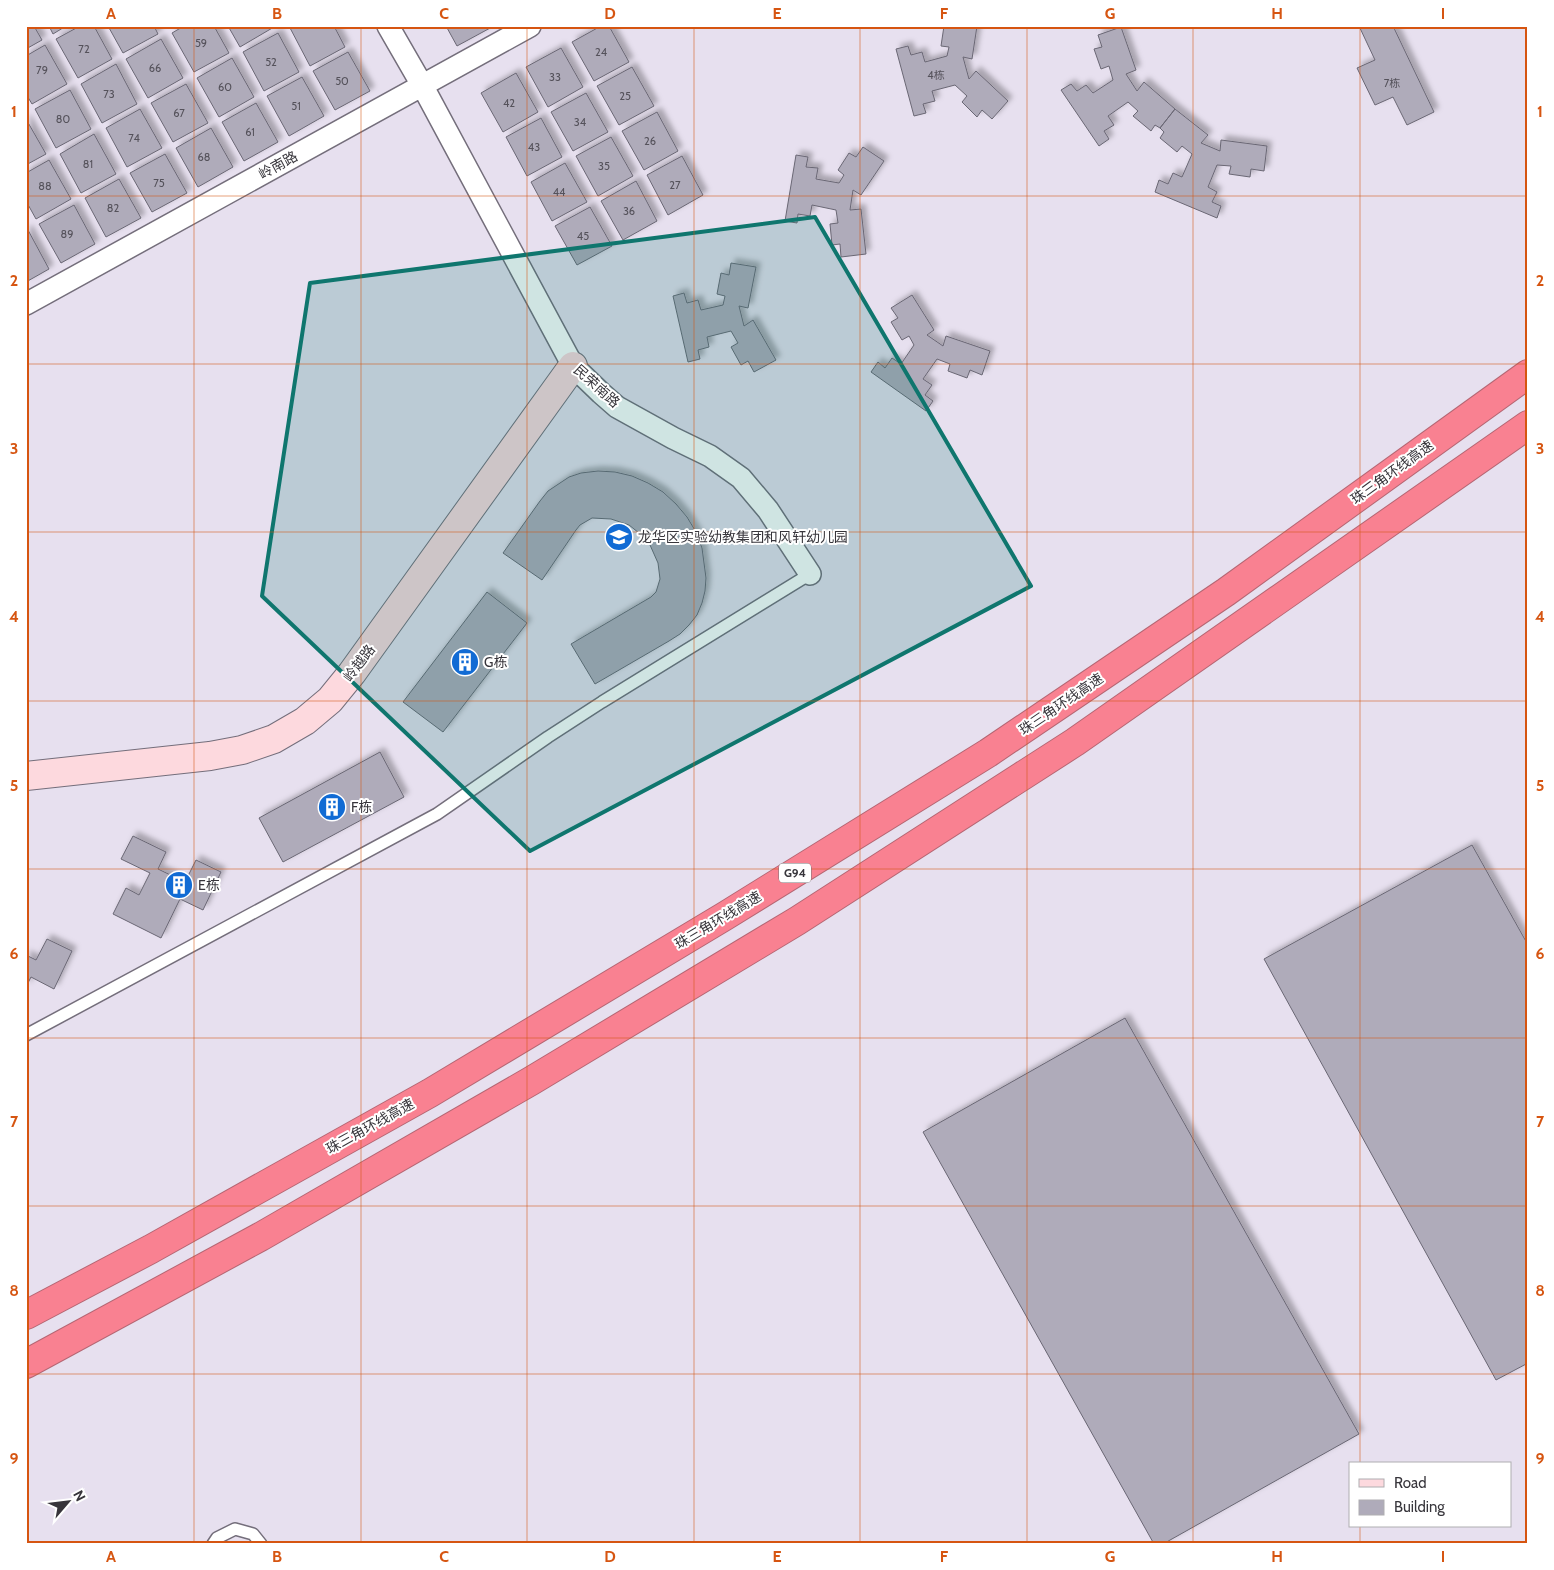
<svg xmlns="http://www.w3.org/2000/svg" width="1554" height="1570" viewBox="0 0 1554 1570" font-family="Cabin,'Noto Sans SC',sans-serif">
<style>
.building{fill:#afabba;stroke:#6a6774;filter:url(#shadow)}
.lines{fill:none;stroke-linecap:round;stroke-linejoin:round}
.lane-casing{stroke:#746e7b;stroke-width:14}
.street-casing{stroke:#746e7b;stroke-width:24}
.secondary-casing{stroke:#746e7b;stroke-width:30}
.highway-casing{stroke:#b56673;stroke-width:30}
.lane{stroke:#fff;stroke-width:11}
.street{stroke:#fff;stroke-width:21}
.secondary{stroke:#fdd9de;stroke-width:28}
.highway{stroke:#f98191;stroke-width:28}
.marked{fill:#0f766e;fill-opacity:0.2;stroke:#0f766e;stroke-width:4;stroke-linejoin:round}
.grid{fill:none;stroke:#d65511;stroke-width:1;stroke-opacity:0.55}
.labels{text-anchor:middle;stroke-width:4;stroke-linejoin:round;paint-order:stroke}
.number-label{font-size:11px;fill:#55525b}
.shield{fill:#fff;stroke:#737276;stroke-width:1}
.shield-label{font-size:12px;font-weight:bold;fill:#37353b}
.street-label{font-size:14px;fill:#37353b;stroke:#fff}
.poi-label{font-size:14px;fill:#37353b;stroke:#fff;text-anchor:start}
.neatline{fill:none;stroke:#d65511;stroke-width:2}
.grid-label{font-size:16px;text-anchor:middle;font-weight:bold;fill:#d65511}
</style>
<defs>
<filter id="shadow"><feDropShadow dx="4.5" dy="-4.5" stdDeviation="2.5" flood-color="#0004"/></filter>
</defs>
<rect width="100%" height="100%" fill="#e7e0ef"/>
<path class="building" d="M 26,26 L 34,26 L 42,40 L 26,49 Z
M 49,26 L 66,26 L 53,34 Z
M 80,26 L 94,26 L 112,59 L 78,78 L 56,39 Z
M 108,26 L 154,26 L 158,34 L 123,53 Z
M 184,26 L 214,26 L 229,53 L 194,72 L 172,33 Z
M 228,26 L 274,26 L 274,27 L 240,47 Z
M 289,26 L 334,26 L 345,47 L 310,66 Z
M 446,26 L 491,26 L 492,27 L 457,46 Z
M 601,26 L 609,26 L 629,62 L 594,81 L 572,42 Z
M 944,26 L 977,26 L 972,59 L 963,57 L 969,79 L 976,71 L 1008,101 L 992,119 L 982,110 L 977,117 L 962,102 L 967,96 L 955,85 L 932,91 L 935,101 L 923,104 L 926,113 L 914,116 L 896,49 L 908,46 L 911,55 L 922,52 L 925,62 L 947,56 L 949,47 L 941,46 Z
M 1359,26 L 1393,26 L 1434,112 L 1407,125 L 1393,97 L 1375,105 L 1357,68 L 1375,60 Z
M 1121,27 L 1136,70 L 1126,74 L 1137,91 L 1144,82 L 1175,109 L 1160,128 L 1155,125 L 1151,131 L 1133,116 L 1138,111 L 1128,102 L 1108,116 L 1114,125 L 1104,131 L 1109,139 L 1099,146 L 1061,90 L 1071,84 L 1077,91 L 1086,85 L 1093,93 L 1113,80 L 1109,66 L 1101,69 L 1094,49 L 1102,47 L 1098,35 Z
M 278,33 L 299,72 L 264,91 L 243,52 Z
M 161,39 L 183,78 L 148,98 L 126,59 Z
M 45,45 L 67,84 L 32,104 L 26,94 L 26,56 Z
M 561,48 L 583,87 L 548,107 L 526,67 Z
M 348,52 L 370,91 L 335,110 L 313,71 Z
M 232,58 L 254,97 L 219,117 L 197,78 Z
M 116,64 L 137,104 L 102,123 L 81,84 Z
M 632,67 L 654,106 L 619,125 L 597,86 Z
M 516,73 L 538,112 L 503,132 L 481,93 Z
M 302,77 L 324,116 L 289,136 L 267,96 Z
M 186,84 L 208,123 L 173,142 L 151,103 Z
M 70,90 L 91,129 L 56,148 L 35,109 Z
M 586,93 L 608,132 L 573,151 L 551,112 Z
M 256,103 L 278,142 L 244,161 L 222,122 Z
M 140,109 L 162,148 L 127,167 L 106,128 Z
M 1175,109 L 1208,135 L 1201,143 L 1220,151 L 1221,140 L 1267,146 L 1264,171 L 1251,169 L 1250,177 L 1229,174 L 1231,166 L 1217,165 L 1208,187 L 1217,192 L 1212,202 L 1221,206 L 1217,218 L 1155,192 L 1159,180 L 1168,184 L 1173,173 L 1182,177 L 1192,154 L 1182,146 L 1177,152 L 1160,138 L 1164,132 L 1160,128 Z
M 657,112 L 678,151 L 644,170 L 622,131 Z
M 541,118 L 562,157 L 527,176 L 506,137 Z
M 26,119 L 46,154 L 26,165 Z
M 211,128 L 233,167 L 198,187 L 176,148 Z
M 94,134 L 116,174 L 81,193 L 60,154 Z
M 611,137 L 633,176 L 598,196 L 576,156 Z
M 863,147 L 884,161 L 861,195 L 853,190 L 850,210 L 861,209 L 866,254 L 841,257 L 840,244 L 832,245 L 830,224 L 838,223 L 836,210 L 812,205 L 810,216 L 798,214 L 797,223 L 785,221 L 796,155 L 808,157 L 806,167 L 818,168 L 816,179 L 839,183 L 844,175 L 838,170 L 849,153 L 856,157 Z
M 165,154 L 187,193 L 152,212 L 130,173 Z
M 682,156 L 703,195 L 668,215 L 647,175 Z
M 49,160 L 71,199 L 36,219 L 26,201 L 26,173 Z
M 565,163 L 587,202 L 552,221 L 531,182 Z
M 119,179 L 141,218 L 106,237 L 85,198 Z
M 636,181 L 657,221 L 623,240 L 601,201 Z
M 74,205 L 95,244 L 61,263 L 39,224 Z
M 590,207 L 612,246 L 577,265 L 555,226 Z
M 28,230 L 49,269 L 26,282 L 26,231 Z
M 731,263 L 756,267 L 748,308 L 739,306 L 744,326 L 753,320 L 776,360 L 754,372 L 748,361 L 741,365 L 731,347 L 738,343 L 731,331 L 707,337 L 709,347 L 698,350 L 700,359 L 688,362 L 673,296 L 684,293 L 687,303 L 698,300 L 701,310 L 723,305 L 725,296 L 717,294 L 721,273 L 729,275 Z
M 912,295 L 934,330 L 927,335 L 943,346 L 946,336 L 990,351 L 982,375 L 970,370 L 967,378 L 948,371 L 950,364 L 937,359 L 923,379 L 932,385 L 925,395 L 933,401 L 926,411 L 871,372 L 878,362 L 885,368 L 892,358 L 901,364 L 914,345 L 909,336 L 902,340 L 891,322 L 898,318 L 891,308 Z
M 598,471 L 615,472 L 632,476 L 648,483 L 663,492 L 676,504 L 687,517 L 696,532 L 702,548 L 706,578 L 705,591 L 702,603 L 697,615 L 689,625 L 680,634 L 669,641 L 595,684 L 571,644 L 651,597 L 656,592 L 660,579 L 658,563 L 650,545 L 644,537 L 629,525 L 611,519 L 592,518 L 580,525 L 576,530 L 542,580 L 503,553 L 540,501 L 548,491 L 569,477 L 581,473 Z
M 487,592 L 527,623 L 443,732 L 403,702 Z
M 380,752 L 404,797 L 283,862 L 259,818 Z
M 133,836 L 166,852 L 158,869 L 185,882 L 196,860 L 221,872 L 203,910 L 180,899 L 161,938 L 113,914 L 126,888 L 139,895 L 150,873 L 121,859 Z
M 1472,845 L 1528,945 L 1528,1363 L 1496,1380 L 1264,959 Z
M 47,939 L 72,951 L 54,989 L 31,977 L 26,987 L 26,955 L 36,960 Z
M 1125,1018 L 1359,1434 L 1163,1544 L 1154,1544 L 923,1132 Z"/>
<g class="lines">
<defs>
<path id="lane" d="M 26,1035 L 437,814 L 548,737 L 602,702 L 810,574
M 213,1544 L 217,1538 L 235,1529 L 253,1534 L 261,1544"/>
<path id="street" d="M 388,26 L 422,85 L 573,366 L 601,393 L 617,407 L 673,438 L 710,456 L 741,478 L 768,510 L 810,574
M 26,304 L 530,26"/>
<path id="secondary" d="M 26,776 L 210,756 L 242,750 L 274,739 L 305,721 L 330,700 L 352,673 L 573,366"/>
<path id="highway" d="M 26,1315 L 151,1249 L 430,1093 L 725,916 L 988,753 L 1226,592 L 1528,374
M 26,1364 L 260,1237 L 531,1081 L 797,921 L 1075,742 L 1528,425"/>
</defs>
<use href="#lane" class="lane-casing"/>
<use href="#street" class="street-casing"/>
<use href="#secondary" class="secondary-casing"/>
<use href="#highway" class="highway-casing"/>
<use href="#lane" class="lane"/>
<use href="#street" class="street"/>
<use href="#secondary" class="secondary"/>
<use href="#highway" class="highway"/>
</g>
<path class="marked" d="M 815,217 L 1031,586 L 530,851 L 262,596 L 310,283 Z"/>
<path class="grid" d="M 194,26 L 194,1544M 361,26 L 361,1544M 527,26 L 527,1544M 694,26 L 694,1544M 860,26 L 860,1544M 1027,26 L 1027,1544M 1193,26 L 1193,1544M 1360,26 L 1360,1464M 26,196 L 1528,196M 26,364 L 1528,364M 26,532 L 1528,532M 26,701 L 1528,701M 26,869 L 1528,869M 26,1038 L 1528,1038M 26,1206 L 1528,1206M 26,1374 L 1528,1374M 1360,1526 L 1360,1544"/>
<defs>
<symbol id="school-disc" viewBox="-11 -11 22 22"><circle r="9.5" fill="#116bd4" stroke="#fff"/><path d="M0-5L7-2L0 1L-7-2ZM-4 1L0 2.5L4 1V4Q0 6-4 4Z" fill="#fff"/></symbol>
<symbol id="building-disc" viewBox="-11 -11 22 22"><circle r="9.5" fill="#116bd4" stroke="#fff"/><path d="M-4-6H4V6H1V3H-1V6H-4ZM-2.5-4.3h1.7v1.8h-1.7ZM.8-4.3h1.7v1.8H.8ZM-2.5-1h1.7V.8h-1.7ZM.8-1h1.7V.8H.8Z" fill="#fff"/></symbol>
</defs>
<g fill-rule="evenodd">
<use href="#school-disc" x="603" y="521" width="32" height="32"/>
<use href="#building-disc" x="449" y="646" width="32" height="32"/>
<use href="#building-disc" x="316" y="791" width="32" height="32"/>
<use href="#building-disc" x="163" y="869" width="32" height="32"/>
</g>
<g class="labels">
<g class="number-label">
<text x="201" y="47">59</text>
<text x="84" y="53">72</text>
<text x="601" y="56">24</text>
<text x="271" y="66">52</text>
<text x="155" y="72">66</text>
<text x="42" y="74">79</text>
<text x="936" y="79">4栋</text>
<text x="555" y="81">33</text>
<text x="342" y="85">50</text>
<text x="1392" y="87">7栋</text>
<text x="225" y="91">60</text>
<text x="109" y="98">73</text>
<text x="625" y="100">25</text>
<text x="509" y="107">42</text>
<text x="296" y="110">51</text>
<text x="179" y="117">67</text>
<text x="63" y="123">80</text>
<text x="580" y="126">34</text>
<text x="250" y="136">61</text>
<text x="134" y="142">74</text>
<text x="650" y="145">26</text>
<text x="534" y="151">43</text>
<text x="204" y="161">68</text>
<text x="88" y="168">81</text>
<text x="604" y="170">35</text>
<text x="159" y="187">75</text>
<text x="675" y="189">27</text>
<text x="45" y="190">88</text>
<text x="559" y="196">44</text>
<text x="113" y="212">82</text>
<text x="629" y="215">36</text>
<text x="67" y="238">89</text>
<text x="583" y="240">45</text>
</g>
<rect class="shield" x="779" y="863.5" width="32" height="19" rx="4"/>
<g class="shield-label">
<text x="795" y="877">G94</text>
</g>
<g class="street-label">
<text transform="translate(278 165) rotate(-29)" y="5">岭南路</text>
<text transform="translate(597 386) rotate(42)" y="5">民荣南路</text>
<text transform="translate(1392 472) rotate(-36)" y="5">珠三角环线高速</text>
<text transform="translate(359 663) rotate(-53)" y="5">岭越路</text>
<text transform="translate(1061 704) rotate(-34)" y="5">珠三角环线高速</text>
<text transform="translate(718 920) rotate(-31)" y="5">珠三角环线高速</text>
<text transform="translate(370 1126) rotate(-29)" y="5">珠三角环线高速</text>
</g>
<g class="poi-label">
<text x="638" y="542">龙华区实验幼教集团和风轩幼儿园</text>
<text x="484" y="667">G栋</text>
<text x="351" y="812">F栋</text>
<text x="198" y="890">E栋</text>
</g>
</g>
<rect width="1554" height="1570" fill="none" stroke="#ffffff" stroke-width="55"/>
<rect x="1349" y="1462" width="162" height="65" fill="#ffffff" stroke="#afaeb1"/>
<rect x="1359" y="1479" width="25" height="8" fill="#fdd9de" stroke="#afaeb1"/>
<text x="1394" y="1488" font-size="15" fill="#37353b">Road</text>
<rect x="1359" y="1500" width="25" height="15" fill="#afabba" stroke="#afaeb1"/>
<text x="1394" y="1512" font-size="15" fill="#37353b">Building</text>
<g transform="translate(68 1502) rotate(62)" stroke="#ffffff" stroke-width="4" paint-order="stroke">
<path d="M0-4L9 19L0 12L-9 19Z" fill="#37353b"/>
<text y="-8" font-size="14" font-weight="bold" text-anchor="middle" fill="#37353b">N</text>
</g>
<rect x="28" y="28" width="1498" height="1514" class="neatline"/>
<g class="grid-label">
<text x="111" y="19">A</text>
<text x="277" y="19">B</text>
<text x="444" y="19">C</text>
<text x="610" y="19">D</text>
<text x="777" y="19">E</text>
<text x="944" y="19">F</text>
<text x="1110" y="19">G</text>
<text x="1277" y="19">H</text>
<text x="1443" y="19">I</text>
<text x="14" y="117">1</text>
<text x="1540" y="117">1</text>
<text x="14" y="286">2</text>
<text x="1540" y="286">2</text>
<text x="14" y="454">3</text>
<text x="1540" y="454">3</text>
<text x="14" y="622">4</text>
<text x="1540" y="622">4</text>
<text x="14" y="791">5</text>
<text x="1540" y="791">5</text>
<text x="14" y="959">6</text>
<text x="1540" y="959">6</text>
<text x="14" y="1127">7</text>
<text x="1540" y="1127">7</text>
<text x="14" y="1296">8</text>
<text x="1540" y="1296">8</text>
<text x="14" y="1464">9</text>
<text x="1540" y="1464">9</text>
<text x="111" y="1562">A</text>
<text x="277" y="1562">B</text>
<text x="444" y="1562">C</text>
<text x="610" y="1562">D</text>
<text x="777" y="1562">E</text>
<text x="944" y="1562">F</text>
<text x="1110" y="1562">G</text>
<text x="1277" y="1562">H</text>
<text x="1443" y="1562">I</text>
</g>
</svg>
